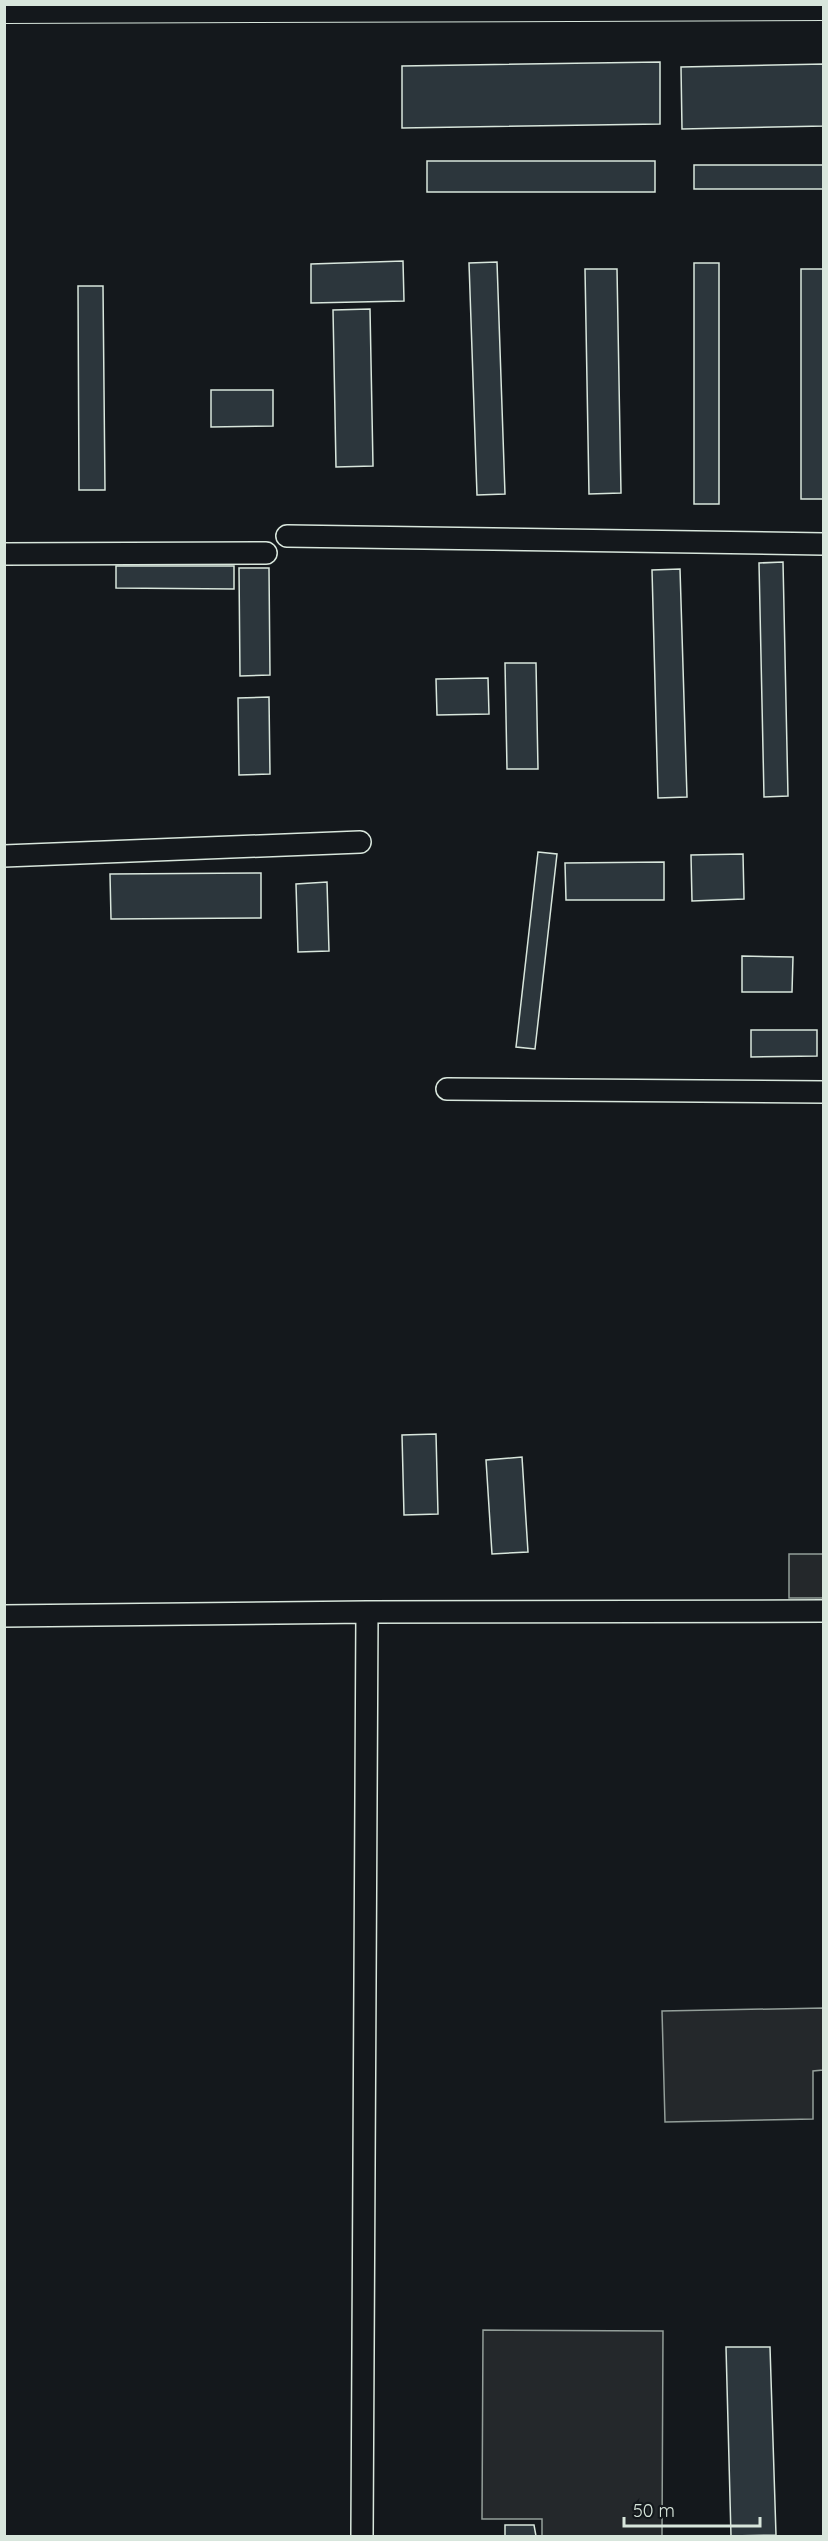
<svg xmlns="http://www.w3.org/2000/svg" width="828" height="2541" viewBox="0 0 828 2541" font-family="Quicksand,sans-serif">
<style>
.parking{fill:#24282b;stroke:#939e99;stroke-width:1.5}
.building{fill:#2c363c;stroke:#d8e6dc;stroke-width:1.5}
.lines{fill:none;stroke-linecap:round;stroke-linejoin:round}
.minor-casing{stroke:#d8e6dc;stroke-width:24}
.major-casing{stroke:#d8e6dc;stroke-width:28}
.minor{stroke:#14181c;stroke-width:21}
.major{stroke:#14181c;stroke-width:26}
</style>
<rect width="100%" height="100%" fill="#14181c"/>
<path class="parking" d="M 789,1554 L 823,1554 L 823,1598 L 789,1598 Z
M 823,2008 L 823,2070 L 813,2071 L 813,2119 L 665,2122 L 662,2011 Z
M 483,2330 L 663,2331 L 662,2536 L 542,2536 L 542,2519 L 482,2519 Z"/>
<path class="building" d="M 660,62 L 660,124 L 402,128 L 402,66 Z
M 824,64 L 824,126 L 682,129 L 681,67 Z
M 427,161 L 655,161 L 655,192 L 427,192 Z
M 694,165 L 824,165 L 824,189 L 694,189 Z
M 403,261 L 404,301 L 311,303 L 311,264 Z
M 497,262 L 505,494 L 477,495 L 469,263 Z
M 694,263 L 719,263 L 719,504 L 694,504 Z
M 585,269 L 617,269 L 621,493 L 589,494 Z
M 801,269 L 824,269 L 824,499 L 801,499 Z
M 78,286 L 103,286 L 105,490 L 79,490 Z
M 370,309 L 373,466 L 336,467 L 333,310 Z
M 211,390 L 273,390 L 273,426 L 211,427 Z
M 783,562 L 788,796 L 764,797 L 759,563 Z
M 116,566 L 234,566 L 234,589 L 116,588 Z
M 239,568 L 269,568 L 270,675 L 240,676 Z
M 680,569 L 687,797 L 658,798 L 652,570 Z
M 505,663 L 536,663 L 538,769 L 507,769 Z
M 488,678 L 489,714 L 437,715 L 436,679 Z
M 269,697 L 270,774 L 239,775 L 238,698 Z
M 538,852 L 557,854 L 535,1049 L 516,1047 Z
M 743,854 L 744,899 L 692,901 L 691,855 Z
M 664,862 L 664,900 L 566,900 L 565,863 Z
M 261,873 L 261,918 L 111,919 L 110,874 Z
M 327,882 L 329,951 L 298,952 L 296,884 Z
M 742,956 L 793,957 L 792,992 L 742,992 Z
M 751,1030 L 817,1030 L 817,1056 L 751,1057 Z
M 436,1434 L 438,1514 L 404,1515 L 402,1435 Z
M 522,1457 L 528,1552 L 492,1554 L 486,1460 Z
M 726,2347 L 770,2347 L 776,2535 L 731,2536 Z
M 505,2525 L 534,2525 L 536,2536 L 505,2536 Z"/>
<g class="lines">
<defs>
<path id="minor" d="M 287,536 L 824,544
M 4,554 L 266,553
M 4,856 L 360,842
M 447,1089 L 824,1092
M 4,1616 L 367,1612 L 824,1611
M 362,2536 L 367,1612"/>
<path id="major" d="M 4,10 L 824,7"/>
</defs>
<use href="#minor" class="minor-casing"/>
<use href="#major" class="major-casing"/>
<use href="#minor" class="minor"/>
<use href="#major" class="major"/>
</g>
<rect width="828" height="2541" fill="none" stroke="#d8e6dc" stroke-width="12"/>
<path d="M624 2517v9h136v-9" fill="none" stroke="#d8e6dc" stroke-width="3"/>
<text x="633" y="2517" font-size="18" fill="#d8e6dc" stroke="#14181c" stroke-width="4.5" paint-order="stroke">50 m</text>
</svg>
